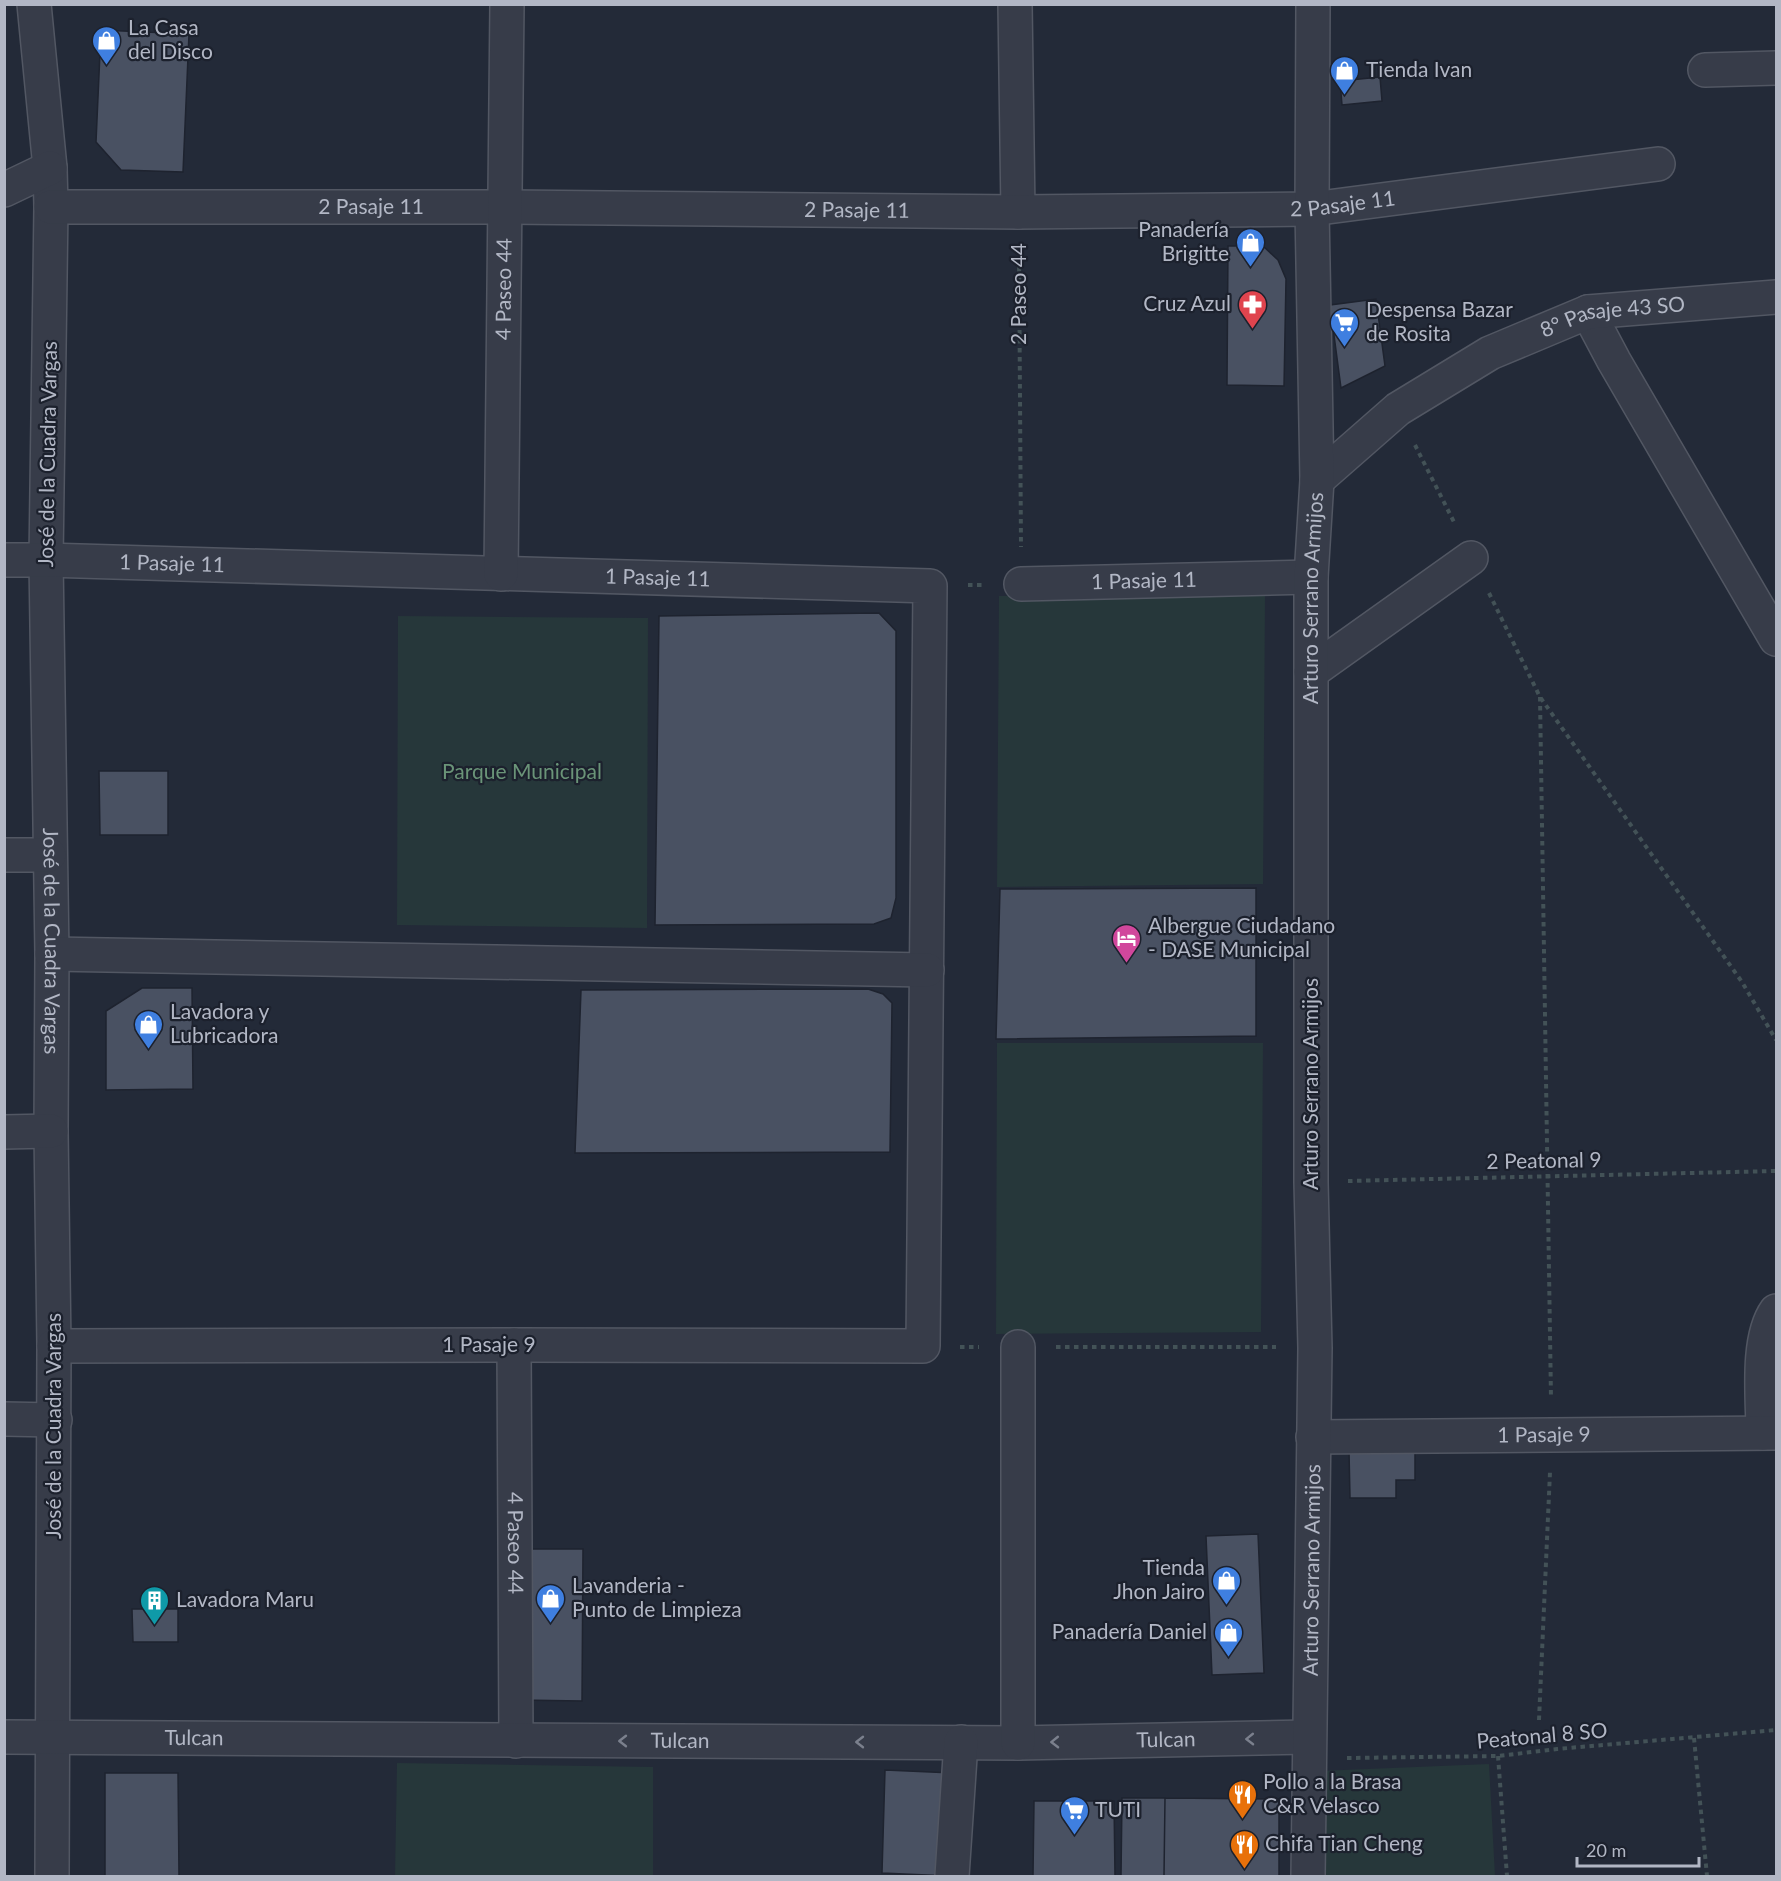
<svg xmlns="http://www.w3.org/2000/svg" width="1781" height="1881" viewBox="0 0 1781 1881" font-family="Lato,sans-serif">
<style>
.green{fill:#26373a}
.building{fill:#495162;stroke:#1e232f;stroke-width:1.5}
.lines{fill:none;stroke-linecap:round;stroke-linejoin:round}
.minor-casing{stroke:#525763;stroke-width:36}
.path{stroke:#435257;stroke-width:4;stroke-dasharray:4.5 4.5;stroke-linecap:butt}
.minor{stroke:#373c49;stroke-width:33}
.oneway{stroke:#7b808d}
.labels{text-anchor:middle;stroke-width:4.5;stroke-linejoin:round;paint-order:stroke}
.poi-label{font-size:21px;fill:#b2b7c5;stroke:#1c212d;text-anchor:start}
.street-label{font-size:21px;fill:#b2b7c5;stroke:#1c212d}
.park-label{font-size:21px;fill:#6a9478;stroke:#1c212d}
</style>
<rect width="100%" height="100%" fill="#232a38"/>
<path class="green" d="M 1265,595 L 1263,884 L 997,887 L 999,596 Z
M 398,616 L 648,618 L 647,928 L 397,925 Z
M 997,1043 L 1263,1043 L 1261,1332 L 996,1334 Z
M 397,1763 L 653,1767 L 653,1876 L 395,1876 Z
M 1489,1764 L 1495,1876 L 1319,1876 L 1319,1771 Z"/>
<path class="building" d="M 101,30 L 189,34 L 183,172 L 121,170 L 96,142 Z
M 1380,77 L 1382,101 L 1342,105 L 1340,81 Z
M 1228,246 L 1263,246 L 1278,260 L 1286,279 L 1284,386 L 1227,385 Z
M 1376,299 L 1385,366 L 1341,388 L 1330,305 Z
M 879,613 L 896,631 L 896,898 L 891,918 L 874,924 L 655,925 L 659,616 Z
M 99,771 L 168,771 L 168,835 L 100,835 Z
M 1256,888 L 1256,1036 L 996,1039 L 1000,889 Z
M 142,988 L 192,988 L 193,1089 L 106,1090 L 106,1011 Z
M 868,989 L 883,994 L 892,1003 L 890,1152 L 575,1153 L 581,990 Z
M 1415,1450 L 1415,1480 L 1396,1480 L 1396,1498 L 1350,1498 L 1349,1451 Z
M 1258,1534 L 1264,1673 L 1212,1675 L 1206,1536 Z
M 521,1549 L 583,1549 L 582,1701 L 519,1700 Z
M 132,1609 L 178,1609 L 178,1642 L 133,1642 Z
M 885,1770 L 953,1773 L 949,1876 L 882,1873 Z
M 105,1773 L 178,1773 L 179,1876 L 105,1876 Z
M 105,1773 L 178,1773 L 179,1876 L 105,1876 Z
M 1122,1798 L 1165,1798 L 1164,1876 L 1121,1876 Z
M 1165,1798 L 1279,1799 L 1279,1876 L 1164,1876 Z
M 1034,1801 L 1114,1801 L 1115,1876 L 1033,1876 Z"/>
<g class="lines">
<defs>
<g id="minor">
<path id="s1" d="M 34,4 L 50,168 L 51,207 L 46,560 L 52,954 L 51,1131 L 54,1346 L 52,1876"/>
<path d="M 1015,4 L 1018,212"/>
<path d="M 1705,70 L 1776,68"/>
<path d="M 4,190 L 50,168"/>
<path id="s2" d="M 51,207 L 503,207 L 1018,212 L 1312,209 L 1658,164"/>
<path d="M 1588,312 L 1614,361 L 1776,639"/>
<path id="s3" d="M 1317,480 L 1398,409 L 1490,353 L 1588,312 L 1776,297"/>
<path id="s4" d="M 4,560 L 46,560 L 930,586 L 923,1346 L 514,1345 L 54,1346"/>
<path id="s5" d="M 501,574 L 507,4"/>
<path id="s6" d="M 1021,584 L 1311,577"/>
<path d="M 1311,672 L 1471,558"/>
<path d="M 4,855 L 49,855"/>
<path d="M 52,954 L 927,970"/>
<path d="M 4,1132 L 51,1131"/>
<path id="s7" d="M 514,1345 L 516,1741"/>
<path d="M 4,1419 L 55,1420"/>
<path d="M 1763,1433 C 1763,1400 1756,1339 1776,1311"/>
<path id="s8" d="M 1313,1437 L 1776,1433"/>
<path id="s9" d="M 4,1737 L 1018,1743 L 1308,1737"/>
<path d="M 1018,1743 L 1018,1347"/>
<path d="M 952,1876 L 961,1742"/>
<path id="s10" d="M 1308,1876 L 1315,1348 L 1311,1182 L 1311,577 L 1317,480 L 1312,209 L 1313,4"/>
</g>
</defs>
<use href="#minor" class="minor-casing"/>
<path class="path" d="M 1019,249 L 1021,547
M 1415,445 L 1455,524
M 968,585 L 985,585
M 1489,593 L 1540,697 L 1742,982 L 1776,1040
M 1540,697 L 1551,1398
M 1348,1181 L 1776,1171
M 960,1347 L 979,1347
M 1056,1347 L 1276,1347
M 1539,1720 L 1550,1472
M 1694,1738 L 1707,1876
M 1498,1756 L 1507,1876
M 1347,1758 L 1498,1756 L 1557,1749 L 1776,1730"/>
<use href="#minor" class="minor"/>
</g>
<defs><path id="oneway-chevron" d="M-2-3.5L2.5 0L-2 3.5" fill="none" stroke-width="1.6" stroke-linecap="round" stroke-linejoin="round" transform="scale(1.5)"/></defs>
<g class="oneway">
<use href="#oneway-chevron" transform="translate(1250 1739) rotate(179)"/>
<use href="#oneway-chevron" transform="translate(623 1741) rotate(-180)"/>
<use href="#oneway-chevron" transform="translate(860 1742) rotate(-180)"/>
<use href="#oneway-chevron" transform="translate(1055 1742) rotate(179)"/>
</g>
<defs>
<symbol id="shop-pin" viewBox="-11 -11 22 30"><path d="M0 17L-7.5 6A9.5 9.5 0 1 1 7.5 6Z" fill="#3f7fe0" stroke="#1c212d"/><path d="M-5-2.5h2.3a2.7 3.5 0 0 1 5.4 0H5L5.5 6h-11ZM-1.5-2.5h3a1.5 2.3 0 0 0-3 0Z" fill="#fff"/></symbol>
<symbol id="pharmacy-pin" viewBox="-11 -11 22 30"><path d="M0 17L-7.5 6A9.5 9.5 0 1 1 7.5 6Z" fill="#e0444e" stroke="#1c212d"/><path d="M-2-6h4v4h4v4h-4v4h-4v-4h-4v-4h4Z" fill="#fff"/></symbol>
<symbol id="supermarket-pin" viewBox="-11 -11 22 30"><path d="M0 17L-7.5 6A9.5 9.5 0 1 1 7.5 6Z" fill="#3f7fe0" stroke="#1c212d"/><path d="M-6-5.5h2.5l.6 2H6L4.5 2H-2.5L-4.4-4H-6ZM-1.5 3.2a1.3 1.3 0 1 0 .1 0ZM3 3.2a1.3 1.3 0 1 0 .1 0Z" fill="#fff"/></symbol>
<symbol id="hotel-pin" viewBox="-11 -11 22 30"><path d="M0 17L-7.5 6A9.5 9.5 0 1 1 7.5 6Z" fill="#d1479c" stroke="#1c212d"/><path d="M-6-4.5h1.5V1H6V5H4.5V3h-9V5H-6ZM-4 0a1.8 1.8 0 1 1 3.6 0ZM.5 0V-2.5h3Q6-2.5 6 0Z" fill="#fff"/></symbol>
<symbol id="building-pin" viewBox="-11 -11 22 30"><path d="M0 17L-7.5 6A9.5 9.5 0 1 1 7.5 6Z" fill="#0f9aa8" stroke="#1c212d"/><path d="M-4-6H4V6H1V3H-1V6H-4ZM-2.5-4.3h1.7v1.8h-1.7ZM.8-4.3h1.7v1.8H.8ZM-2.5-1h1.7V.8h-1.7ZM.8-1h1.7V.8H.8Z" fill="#fff"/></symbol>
<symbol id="restaurant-pin" viewBox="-11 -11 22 30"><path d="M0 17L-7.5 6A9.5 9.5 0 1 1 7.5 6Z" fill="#e8710a" stroke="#1c212d"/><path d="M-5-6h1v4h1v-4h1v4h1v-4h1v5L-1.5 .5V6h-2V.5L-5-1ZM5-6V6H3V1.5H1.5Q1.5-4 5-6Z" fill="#fff"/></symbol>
</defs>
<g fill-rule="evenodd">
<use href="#shop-pin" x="90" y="24" width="33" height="45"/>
<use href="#shop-pin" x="1328" y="54" width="33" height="45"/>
<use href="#shop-pin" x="1234" y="226" width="33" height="45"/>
<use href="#pharmacy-pin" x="1236" y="288" width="33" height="45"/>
<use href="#supermarket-pin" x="1328" y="306" width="33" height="45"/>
<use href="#hotel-pin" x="1110" y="922" width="33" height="45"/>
<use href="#shop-pin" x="132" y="1008" width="33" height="45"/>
<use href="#shop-pin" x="1210" y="1564" width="33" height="45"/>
<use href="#shop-pin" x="534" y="1582" width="33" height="45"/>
<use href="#building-pin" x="138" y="1584" width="33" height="45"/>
<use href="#shop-pin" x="1212" y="1616" width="33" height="45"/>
<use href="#restaurant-pin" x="1226" y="1778" width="33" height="45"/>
<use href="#supermarket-pin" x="1058" y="1794" width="33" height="45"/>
<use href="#restaurant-pin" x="1228" y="1828" width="33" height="45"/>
</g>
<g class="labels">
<g class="poi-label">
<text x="128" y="35">La Casa<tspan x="128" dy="24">del Disco</tspan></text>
<text x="1366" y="77">Tienda Ivan</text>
<text x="1229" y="237" text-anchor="end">Panadería<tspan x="1229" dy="24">Brigitte</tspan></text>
<text x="1231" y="311" text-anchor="end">Cruz Azul</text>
<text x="1366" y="317">Despensa Bazar<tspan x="1366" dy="24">de Rosita</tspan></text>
<text x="1148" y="933">Albergue Ciudadano<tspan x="1148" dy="24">- DASE Municipal</tspan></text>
<text x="170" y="1019">Lavadora y<tspan x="170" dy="24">Lubricadora</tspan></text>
<text x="1205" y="1575" text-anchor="end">Tienda<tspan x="1205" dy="24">Jhon Jairo</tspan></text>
<text x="572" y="1593">Lavanderia -<tspan x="572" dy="24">Punto de Limpieza</tspan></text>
<text x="176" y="1607">Lavadora Maru</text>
<text x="1207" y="1639" text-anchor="end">Panadería Daniel</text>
<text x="1263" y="1789">Pollo a la Brasa<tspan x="1263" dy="24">C&amp;R Velasco</tspan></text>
<text x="1095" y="1817">TUTI</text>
<text x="1265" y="1851">Chifa Tian Cheng</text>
</g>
<g class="street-label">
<text dy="7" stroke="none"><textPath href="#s2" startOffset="1292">2 Pasaje 11</textPath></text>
<text dy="7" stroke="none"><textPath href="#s2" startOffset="320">2 Pasaje 11</textPath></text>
<text dy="7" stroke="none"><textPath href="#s2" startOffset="806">2 Pasaje 11</textPath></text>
<text dy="7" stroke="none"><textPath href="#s5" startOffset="285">4 Paseo 44</textPath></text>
<text transform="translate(1019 294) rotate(-90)" y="7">2 Paseo 44</text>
<text dy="7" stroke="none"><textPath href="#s3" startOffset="345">8° Pasaje 43 SO</textPath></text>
<text transform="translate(48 454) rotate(-89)" y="7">José de la Cuadra Vargas</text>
<text dy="7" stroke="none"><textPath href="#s4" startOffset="168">1 Pasaje 11</textPath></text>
<text dy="7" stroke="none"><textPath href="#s4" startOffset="654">1 Pasaje 11</textPath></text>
<text dy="7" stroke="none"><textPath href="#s6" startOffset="123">1 Pasaje 11</textPath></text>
<text dy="7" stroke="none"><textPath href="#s10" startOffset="1278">Arturo Serrano Armijos</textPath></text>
<text dy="7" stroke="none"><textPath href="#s1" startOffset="938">José de la Cuadra Vargas</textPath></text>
<text transform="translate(1311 1084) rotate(-90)" y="7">Arturo Serrano Armijos</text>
<text transform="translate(1544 1161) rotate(-1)" y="7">2 Peatonal 9</text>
<text x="489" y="1352">1 Pasaje 9</text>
<text transform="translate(54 1426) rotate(-90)" y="7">José de la Cuadra Vargas</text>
<text dy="7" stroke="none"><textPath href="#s8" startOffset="231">1 Pasaje 9</textPath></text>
<text dy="7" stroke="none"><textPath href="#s7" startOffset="198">4 Paseo 44</textPath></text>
<text dy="7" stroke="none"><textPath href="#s10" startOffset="306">Arturo Serrano Armijos</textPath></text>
<text transform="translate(1542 1736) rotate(-5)" y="7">Peatonal 8 SO</text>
<text dy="7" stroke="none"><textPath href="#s9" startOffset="190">Tulcan</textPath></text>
<text dy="7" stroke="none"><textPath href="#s9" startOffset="1162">Tulcan</textPath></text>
<text dy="7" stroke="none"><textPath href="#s9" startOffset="676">Tulcan</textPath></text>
</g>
<g class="park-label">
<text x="522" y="779">Parque Municipal</text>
</g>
</g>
<rect width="1781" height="1881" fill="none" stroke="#b2b7c5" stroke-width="12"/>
<path d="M1577 1857v9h122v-9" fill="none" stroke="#b2b7c5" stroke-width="3"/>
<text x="1586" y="1857" font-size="18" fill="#b2b7c5" stroke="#1c212d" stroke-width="4.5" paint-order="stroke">20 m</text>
</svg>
